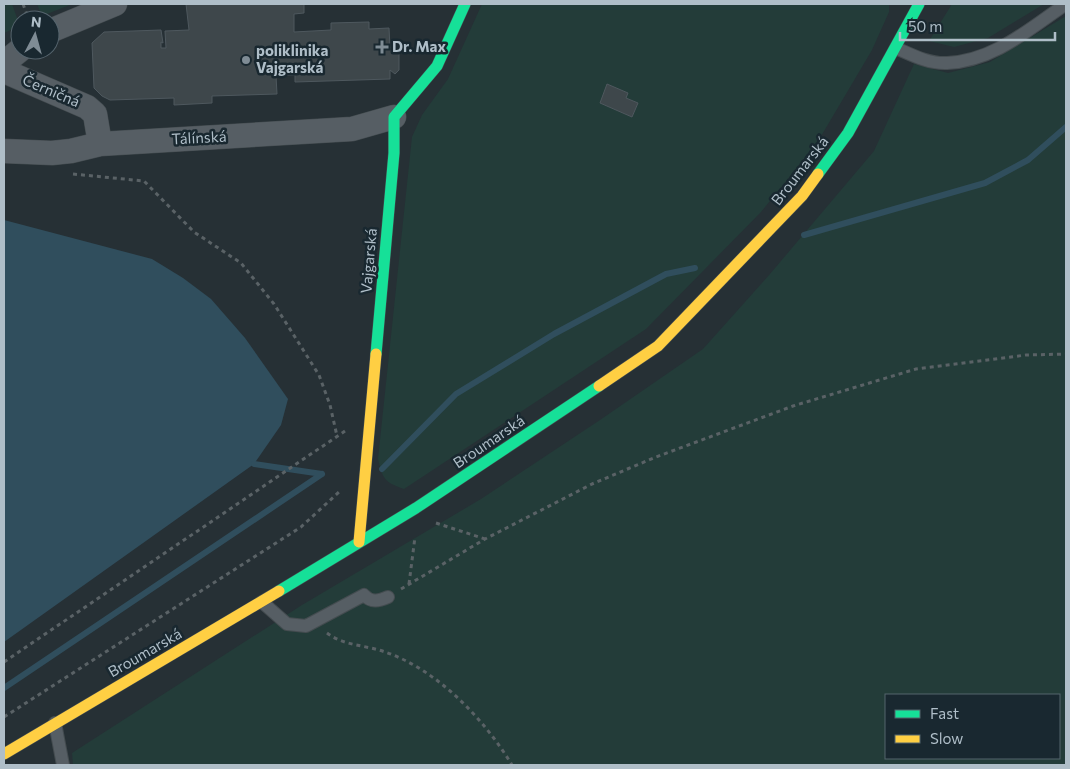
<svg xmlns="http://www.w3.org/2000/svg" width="1070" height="769" viewBox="0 0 1070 769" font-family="Commissioner,sans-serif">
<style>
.green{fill:#233c39;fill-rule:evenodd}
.water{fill:#304e5d}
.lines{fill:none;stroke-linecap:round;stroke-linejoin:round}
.stream{stroke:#304e5d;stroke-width:6}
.building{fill:#3e474b;stroke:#4e585e}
.lane-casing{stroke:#444c50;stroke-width:14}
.street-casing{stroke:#444c50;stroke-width:25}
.fast-casing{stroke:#444c50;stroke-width:12}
.slow-casing{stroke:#444c50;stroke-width:12}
.path{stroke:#5a6266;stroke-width:3;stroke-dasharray:4 4;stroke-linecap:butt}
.lane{stroke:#565e64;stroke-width:12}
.street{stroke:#565e64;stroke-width:24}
.fast{stroke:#16e098;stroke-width:11}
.slow{stroke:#ffcf43;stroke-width:11}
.poi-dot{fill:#7f8c95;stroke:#192830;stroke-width:2}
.labels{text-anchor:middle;stroke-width:5;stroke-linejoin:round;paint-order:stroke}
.poi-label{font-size:15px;font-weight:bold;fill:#afbec8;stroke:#192830;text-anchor:start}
.street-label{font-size:15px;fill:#afbec8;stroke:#192830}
</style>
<rect width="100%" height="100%" fill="#263035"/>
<path class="green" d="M 4,4 L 12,4 L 20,26 L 4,33 Z
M 37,4 L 72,4 L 42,16 Z
M 482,4 L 889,4 L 889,12 L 872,50 L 817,143 L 761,212 L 646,329 L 404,489 C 384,482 383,479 378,459 L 412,137 L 422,115 L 448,79 ZM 608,85 L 626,98 L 638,103 L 632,117 L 600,103 Z
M 952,4 L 1044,4 L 988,38 L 954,47 L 929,41 Z
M 1066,16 L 1066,765 L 73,765 L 72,753 L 302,605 L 481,499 L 600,420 L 703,349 L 770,274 L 874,151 L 914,64 L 948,73 L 990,62 ZM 886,695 L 1059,695 L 1059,758 L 886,758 Z"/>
<path class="water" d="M 4,220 L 152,259 L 183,278 L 211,299 L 245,338 L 288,399 L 281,425 L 254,464 L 4,642 Z"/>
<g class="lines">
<path class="stream" d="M 804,235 L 985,183 L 1028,160 L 1066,127
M 254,464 L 322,474
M 382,469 L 456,394 L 554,334 L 666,274 L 695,268
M 4,688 L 322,474"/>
</g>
<path class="building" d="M 186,4 L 304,4 L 304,13 L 294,14 L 294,32 L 331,30 L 331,23 L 369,22 L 369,29 L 389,28 L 390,48 L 393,44 L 399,47 L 399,70 L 395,74 L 390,70 L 390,79 L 295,82 L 295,75 L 276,76 L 277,94 L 212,96 L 212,103 L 174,105 L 174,98 L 110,100 L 102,96 L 94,88 L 92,43 L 104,32 L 161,30 L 163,43 L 161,42 L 161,48 L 166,48 L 165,31 L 189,30 Z
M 607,84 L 628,93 L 626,98 L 638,103 L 632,117 L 600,103 Z"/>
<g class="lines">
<defs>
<path id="lane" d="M 896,48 C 912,55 929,64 947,63 C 994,61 1029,29 1066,4
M 262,602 L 287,624 L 306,626 L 364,595 C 371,603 379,601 388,597
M 55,723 L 63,765"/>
<path id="street" d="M 50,31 L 115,4
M 4,63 L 20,50
M 4,71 L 87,107 L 95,114 L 100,144
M 4,151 L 52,153 L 71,151 L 100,144 L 352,129 L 394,117"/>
<path id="fast" d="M 818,174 L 848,133 L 919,4
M 376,354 L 394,153 L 394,117 L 437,66 L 465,4
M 279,591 L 416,508 L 599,386"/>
<path id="slow" d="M 599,386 L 658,346 L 802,196 L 818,174
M 359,542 L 376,354
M 4,754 L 279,591"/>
</defs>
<use href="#lane" class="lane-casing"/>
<use href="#street" class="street-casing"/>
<use href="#fast" class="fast-casing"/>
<use href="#slow" class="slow-casing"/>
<path class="path" d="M 23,4 L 29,20
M 73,174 L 144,181 L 194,232 L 241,263 L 274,304 L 319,375 L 330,405 L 337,436
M 436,523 L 485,539
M 409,584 L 415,537
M 401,589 L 485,539 L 592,484 L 656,457 L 793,406 L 916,369 L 1026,355 L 1066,354
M 327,633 C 344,646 366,645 385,652 C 438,670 484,719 512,765
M 4,662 L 345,431
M 4,717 L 301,527 L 339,492"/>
<use href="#lane" class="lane"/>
<use href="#street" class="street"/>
<use href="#fast" class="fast"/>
<use href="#slow" class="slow"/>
</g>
<g class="poi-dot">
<path d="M379.5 39.5h5v5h5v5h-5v5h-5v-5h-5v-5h5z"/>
<circle cx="246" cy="60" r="5"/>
</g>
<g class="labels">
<g class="poi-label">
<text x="392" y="52">Dr. Max</text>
<text x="256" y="56">poliklinika<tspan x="256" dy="17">Vajgarská</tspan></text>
</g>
<g class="street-label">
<text transform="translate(51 91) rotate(23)" y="5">Černičná</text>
<text transform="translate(199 138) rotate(-3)" y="5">Tálínská</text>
<text transform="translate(800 171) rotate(-52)" y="5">Broumarská</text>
<text transform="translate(369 261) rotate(-85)" y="5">Vajgarská</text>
<text transform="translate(489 442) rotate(-34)" y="5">Broumarská</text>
<text transform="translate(145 653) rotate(-30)" y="5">Broumarská</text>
</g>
</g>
<rect width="1070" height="769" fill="none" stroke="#afbec8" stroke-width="10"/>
<rect x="885" y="694" width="175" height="65" fill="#192830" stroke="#55646d"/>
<rect x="895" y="710" width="25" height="8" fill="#16e098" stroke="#55646d"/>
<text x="930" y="719" font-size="15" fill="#afbec8">Fast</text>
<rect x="895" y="735" width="25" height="8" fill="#ffcf43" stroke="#55646d"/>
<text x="930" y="744" font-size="15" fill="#afbec8">Slow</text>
<g transform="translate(35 35) rotate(6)"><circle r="24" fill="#192830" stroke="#55646d"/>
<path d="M0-4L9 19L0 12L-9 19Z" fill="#7f8c95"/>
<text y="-8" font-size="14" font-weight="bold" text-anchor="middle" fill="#afbec8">N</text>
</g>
<path d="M900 32v8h155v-8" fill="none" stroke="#afbec8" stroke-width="2.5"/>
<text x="908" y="32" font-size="15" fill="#afbec8" stroke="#192830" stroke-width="4" paint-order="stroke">50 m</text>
</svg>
